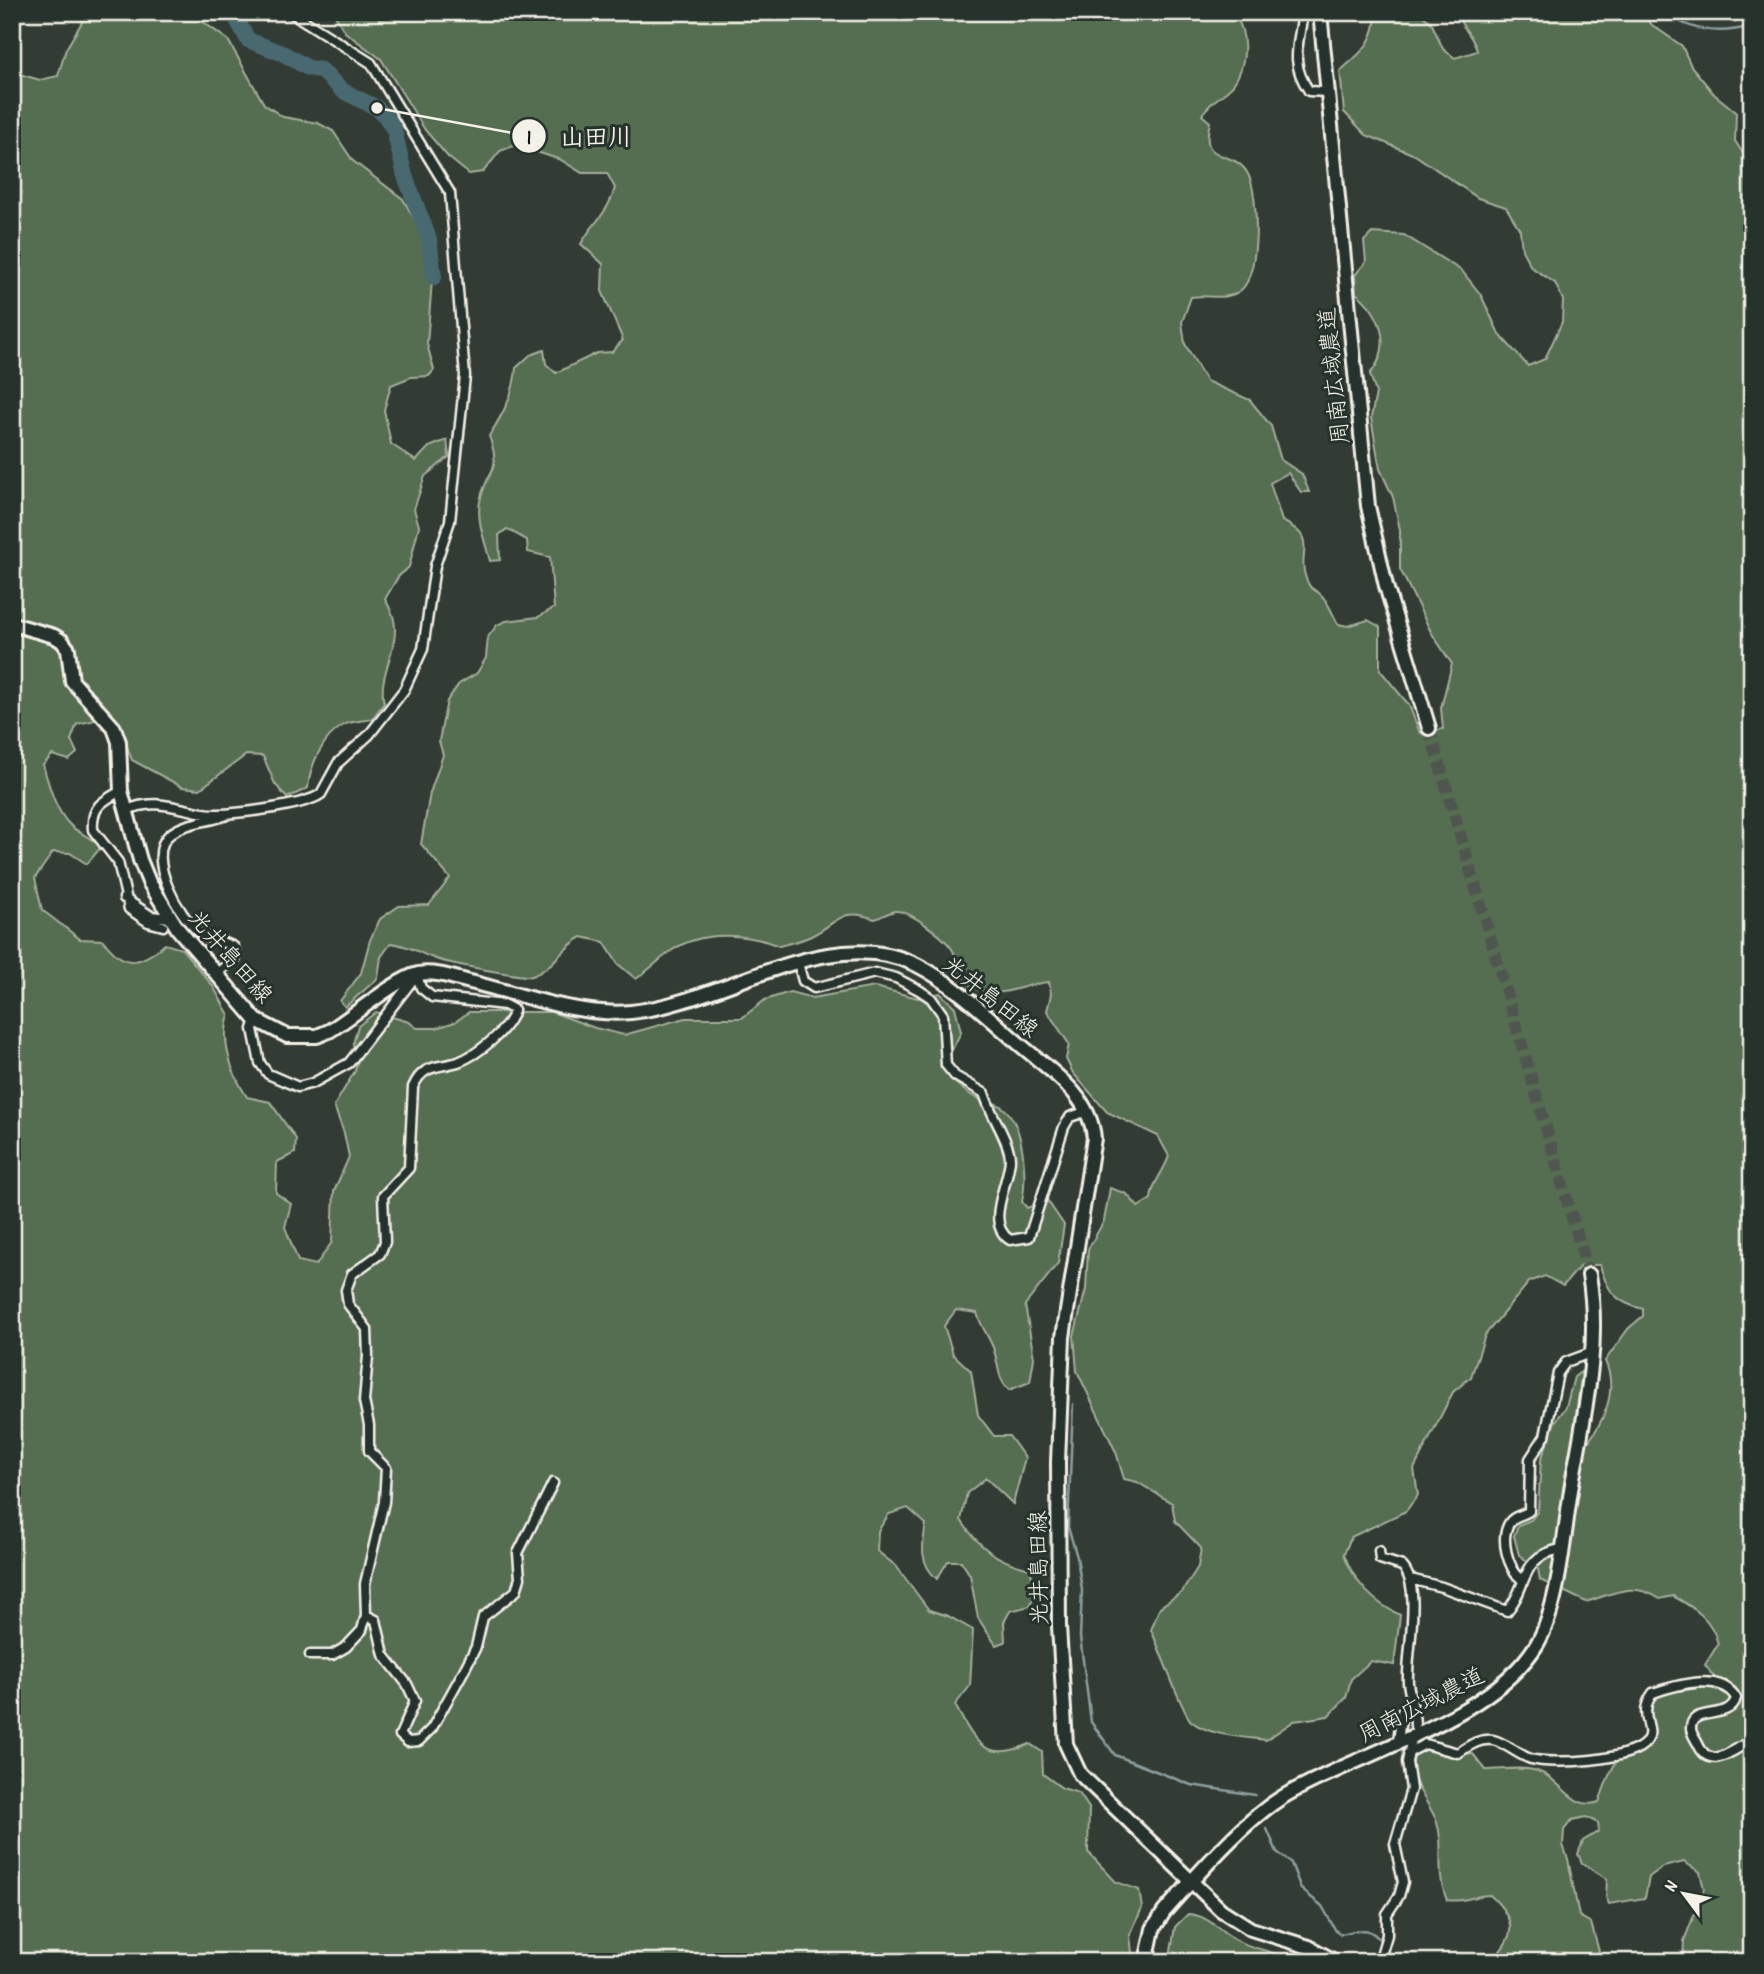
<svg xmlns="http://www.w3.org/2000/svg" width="1764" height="1974" viewBox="0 0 1764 1974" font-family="Dekko,'Klee One',sans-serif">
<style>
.green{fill:#556d51;stroke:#a4af9c;stroke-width:2}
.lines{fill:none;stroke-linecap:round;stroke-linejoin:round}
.stream{stroke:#8d9fa0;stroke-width:2.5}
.river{stroke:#496970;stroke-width:16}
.secondary-tunnel{stroke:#50574f;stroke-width:12;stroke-dasharray:12 6;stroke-linecap:butt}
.street-casing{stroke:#f4f1e8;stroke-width:13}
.secondary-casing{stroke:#f4f1e8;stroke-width:18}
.street{stroke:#26332d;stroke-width:8}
.secondary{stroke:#26332d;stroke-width:12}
.labels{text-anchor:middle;stroke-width:6;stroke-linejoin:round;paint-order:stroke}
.street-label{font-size:23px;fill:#f4f1e8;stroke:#26332d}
.leader{fill:none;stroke:#f4f1e8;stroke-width:2.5}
.callout-dot{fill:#f4f1e8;stroke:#26332d;stroke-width:2.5}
.mark-label{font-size:21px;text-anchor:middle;font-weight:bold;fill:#111}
.callout-label{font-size:24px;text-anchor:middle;font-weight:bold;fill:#f4f1e8;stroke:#26332d;stroke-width:6;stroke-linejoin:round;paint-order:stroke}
</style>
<rect width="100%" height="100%" fill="#333c34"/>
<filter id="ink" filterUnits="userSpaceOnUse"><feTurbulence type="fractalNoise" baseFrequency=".0143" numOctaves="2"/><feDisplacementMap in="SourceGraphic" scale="14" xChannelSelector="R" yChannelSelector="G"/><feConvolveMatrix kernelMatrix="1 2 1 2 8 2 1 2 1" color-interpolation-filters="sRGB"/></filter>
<g filter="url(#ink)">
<path class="green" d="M 88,12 L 192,14 L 228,40 L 264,104 L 283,117 L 318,123 L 333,131 L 353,161 L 403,199 L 421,231 L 432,280 L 427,344 L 434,370 L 429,376 L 411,377 L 391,385 L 384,410 L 391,444 L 416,461 L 429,447 L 447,440 L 449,457 L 425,476 L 414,509 L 419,526 L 409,567 L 398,577 L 385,599 C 388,605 393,613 394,620 C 400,648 377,675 384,703 L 372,719 C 363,721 351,721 344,725 C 322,737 310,766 308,788 L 287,798 L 275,784 L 263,756 L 246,755 L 200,789 L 182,787 L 132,760 L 121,730 L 109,717 L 77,724 L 71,740 L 77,753 L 69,760 L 52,755 L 43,765 C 49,785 55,810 70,825 C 76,832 91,837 101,847 L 87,864 L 70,853 L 53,852 L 35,878 L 42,910 L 80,939 L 103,940 C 124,969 139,966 165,944 L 182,949 L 213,986 L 229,1015 C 220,1042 232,1074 247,1097 L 270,1102 L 296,1139 L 295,1153 L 277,1162 L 276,1193 L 291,1204 L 285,1227 L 298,1261 L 316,1265 L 332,1242 L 334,1191 L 349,1157 L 344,1133 L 334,1106 L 355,1071 L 358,1059 L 353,1044 L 358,1026 L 376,1012 L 409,1022 L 417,1028 L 436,1028 L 455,1022 L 469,1012 L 552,1012 L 595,1028 L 624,1035 L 685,1018 L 742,1018 L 765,1000 L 790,992 L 812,998 L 875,987 L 918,998 L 940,993 L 955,1007 L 961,1032 L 950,1054 L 953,1081 C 960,1087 967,1094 975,1097 C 983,1101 995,1102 1002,1107 C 1025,1123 1027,1178 1022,1202 L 1027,1208 L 1047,1200 L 1064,1225 L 1058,1263 L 1025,1305 L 1034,1358 L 1030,1382 L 1009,1390 C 995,1377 1000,1360 991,1343 C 986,1332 981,1326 977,1313 L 956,1310 L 944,1326 L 953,1354 L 971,1371 L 978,1415 L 994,1436 L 1009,1436 L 1025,1458 L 1013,1504 L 986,1478 L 967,1493 L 961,1520 C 979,1548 997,1561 1030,1569 L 1036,1592 L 1030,1606 L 1010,1611 L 1004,1622 L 1005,1642 L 996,1645 L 978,1618 L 970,1575 L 961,1561 L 948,1561 L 937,1579 C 919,1563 922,1546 926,1524 L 908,1508 L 889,1514 L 878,1531 L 877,1551 L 896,1566 L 929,1610 L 948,1616 L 973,1630 L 970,1686 L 955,1705 C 975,1743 985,1763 1030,1744 L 1042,1752 L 1043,1774 L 1062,1788 L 1079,1793 L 1089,1808 L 1088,1852 L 1116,1882 L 1139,1890 L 1142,1908 L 1130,1935 L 1133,1962 L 12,1962 L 12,61 L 19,74 L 40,80 L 58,76 L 66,49 Z
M 333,12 L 1234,12 C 1248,35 1248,62 1233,85 C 1225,96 1212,98 1202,115 L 1210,122 C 1198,167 1234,147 1248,174 C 1259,194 1260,273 1242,289 C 1228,302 1208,294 1191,297 L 1182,322 L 1185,344 L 1206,381 L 1250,400 L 1271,426 L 1281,460 L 1302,474 L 1309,492 L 1301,492 L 1288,473 L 1270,483 L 1282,521 C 1323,540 1292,554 1309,585 C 1312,591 1317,590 1321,595 C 1328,601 1333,615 1338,624 L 1348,626 L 1368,620 L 1380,627 L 1380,670 L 1409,705 L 1420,733 L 1443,729 L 1441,708 L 1452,664 L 1431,632 L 1400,569 L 1400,530 L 1393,497 L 1380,469 L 1371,418 L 1376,393 L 1370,374 C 1393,347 1382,314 1356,293 L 1355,275 L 1366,262 L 1364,241 L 1372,233 L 1404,235 L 1462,271 L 1481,295 L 1499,334 L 1528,366 L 1545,359 L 1562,322 L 1563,300 L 1555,283 L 1531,267 L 1522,250 L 1520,230 L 1506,207 L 1478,198 L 1415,155 L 1366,135 L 1344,112 L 1340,71 C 1361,53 1376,42 1376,12 L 1419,13 L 1431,22 L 1443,49 L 1455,58 L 1477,51 C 1474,36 1461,28 1456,12 L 1642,12 L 1652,25 L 1682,46 L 1691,66 L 1714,94 L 1736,112 L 1735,141 L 1752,167 L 1752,1962 L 1683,1962 L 1684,1941 L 1704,1889 L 1700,1872 L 1684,1862 L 1663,1867 L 1649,1877 L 1645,1898 L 1609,1904 L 1606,1897 L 1607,1879 L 1582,1863 L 1578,1854 L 1583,1841 L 1599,1831 L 1598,1823 L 1586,1817 L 1572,1820 L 1564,1830 L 1563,1845 L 1568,1859 L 1579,1916 L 1591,1923 L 1602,1962 L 1490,1962 C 1516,1937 1518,1921 1490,1895 C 1474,1895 1463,1903 1447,1900 C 1434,1870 1446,1846 1436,1820 C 1427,1798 1405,1778 1415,1754 L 1428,1747 L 1454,1757 L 1467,1753 L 1473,1754 L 1486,1770 C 1501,1770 1523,1766 1537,1771 C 1561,1778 1572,1812 1599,1802 C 1612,1767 1616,1749 1653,1736 L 1649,1712 L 1651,1702 L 1664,1693 L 1713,1686 L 1715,1678 L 1705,1665 L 1718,1644 C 1712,1619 1695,1608 1673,1596 L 1660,1599 C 1633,1581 1615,1593 1586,1602 L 1540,1580 L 1538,1569 L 1519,1555 L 1514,1536 L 1518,1525 L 1531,1520 L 1538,1511 L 1541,1460 L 1555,1422 L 1566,1407 L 1574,1377 L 1582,1371 L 1573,1438 L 1589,1441 C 1606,1417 1618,1389 1605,1361 L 1628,1329 L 1643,1316 L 1643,1309 C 1616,1303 1607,1291 1600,1265 L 1581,1265 L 1563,1286 L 1545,1276 L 1529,1282 L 1485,1335 L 1471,1377 L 1453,1392 L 1414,1469 L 1418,1495 L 1406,1511 L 1351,1537 L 1344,1554 C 1354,1582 1372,1602 1400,1615 L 1394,1665 L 1371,1661 L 1351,1679 L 1346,1698 L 1328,1716 L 1294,1721 L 1266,1740 C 1243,1737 1209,1736 1191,1721 C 1182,1713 1159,1646 1151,1630 L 1160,1607 L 1182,1592 L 1198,1567 L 1201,1548 L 1175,1521 L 1172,1503 L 1137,1482 L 1124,1479 L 1116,1452 L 1077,1371 L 1074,1336 L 1086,1289 L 1088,1249 L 1104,1221 L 1110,1188 L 1127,1194 L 1138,1207 L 1151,1199 C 1152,1183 1164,1172 1169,1156 L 1158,1136 L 1107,1112 L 1073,1073 L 1066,1059 L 1069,1044 L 1047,1011 L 1051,994 L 1049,982 C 1025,983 993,1003 971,986 C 954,975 960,961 952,949 C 944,937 910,910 895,911 C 889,912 881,917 875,919 C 841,906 838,923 811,936 C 801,941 789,943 779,946 C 748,933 701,930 671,951 C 659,960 649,970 636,979 L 618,964 L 604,942 L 582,937 C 562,947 553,969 532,976 C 525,978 446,963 436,959 C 418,953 412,946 391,943 L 381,957 L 378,978 L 345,1007 L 340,1001 L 361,973 L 370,940 L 380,919 L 399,906 L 429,905 L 450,878 L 421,844 L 430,793 L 443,755 L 439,741 L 447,701 L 459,684 L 477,673 L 486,658 L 488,637 L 497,625 L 506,621 L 538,617 L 554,608 L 550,557 L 528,552 L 527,540 L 507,529 L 499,535 L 500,560 L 490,561 C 485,541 475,518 481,497 C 489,467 502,472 489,436 C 503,414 514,394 516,368 L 530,355 L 544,350 L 546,364 L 556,373 L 597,353 L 612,352 L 623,340 L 602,291 L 603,264 L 581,244 C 593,222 608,214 615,188 L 607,173 L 582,173 L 561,160 L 516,145 L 500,151 L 483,172 L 469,174 L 448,157 L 425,130 L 381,59 L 345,32 Z
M 1188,1914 C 1208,1915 1218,1930 1236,1940 C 1254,1950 1274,1950 1293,1962 L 1169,1962 L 1175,1927 Z"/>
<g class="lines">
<path class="stream" d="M 1665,12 C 1691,33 1723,34 1752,26
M 1302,55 L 1307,12
M 1073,1404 L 1068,1527 L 1077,1557 L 1082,1590 L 1080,1637 L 1091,1722 L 1115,1755 L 1191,1785 L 1255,1795
M 1267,1829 L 1277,1852 L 1291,1863 L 1301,1889 L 1322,1906 L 1336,1931 L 1341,1934 C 1360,1930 1370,1925 1382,1943"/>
<path class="river" d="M 233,12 L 248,40 L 284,54 L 308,68 L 321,70 L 343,91 L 377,108 L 386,117 L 394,130 L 405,176 L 429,239 L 434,277"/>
<path class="secondary-tunnel" d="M 1429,728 L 1589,1275"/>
<defs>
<path id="street" d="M 1303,12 C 1299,45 1289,62 1309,91 L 1327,92
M 121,791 C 102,801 91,807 93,830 L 118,862 L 129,909 L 148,922 L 163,926
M 125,811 C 154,797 175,808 204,813 C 224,817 305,806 321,794 L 338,763 L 369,735 L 404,690 L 423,649 L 435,566 L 450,521 L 465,376 L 450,193 L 371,63 L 290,12
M 124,898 L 151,916 L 170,918
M 798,963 L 803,981 L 814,988 L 875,973 L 896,978 L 919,990 L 931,998 L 943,1015 L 946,1065 L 955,1076 L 984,1093 C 990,1114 1010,1142 1010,1159 C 1009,1184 984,1223 1010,1240 L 1029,1237 L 1064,1127 L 1070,1117 L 1088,1111
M 217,973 L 236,958 L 234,947 C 223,941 208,940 199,932 C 179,917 146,858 168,836 C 184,821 209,823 229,814
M 256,1020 L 253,1029 L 260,1063 L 268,1074 L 298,1087 L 313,1083 L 349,1063 L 415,977
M 1379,1551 L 1380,1559 L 1402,1566 C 1423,1587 1406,1654 1408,1683 C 1410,1697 1415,1711 1415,1726
M 1410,1579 L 1442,1587 L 1507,1611 C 1529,1587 1518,1557 1561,1549
M 1521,1579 C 1508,1568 1499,1538 1510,1522 C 1514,1515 1523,1516 1529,1511 L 1530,1459 L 1545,1436 L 1558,1373 L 1566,1362 L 1593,1352
M 366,1615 L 376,1620 L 384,1655 L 407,1684 L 415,1701 L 400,1735 L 408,1742 L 419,1741 L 432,1728 L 462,1674 L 476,1647 L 483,1617 L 516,1591 L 520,1578 L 518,1553 L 553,1483
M 310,1655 L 332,1655 L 346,1647 L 362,1630 L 366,1615 L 365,1584 L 384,1502 L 386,1468 L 369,1451 L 369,1425 L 364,1401 L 368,1356 L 367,1329 L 348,1304 L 346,1290 L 352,1274 L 380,1254 L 385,1242 L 383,1196 L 409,1168 L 413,1087 C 423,1064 437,1068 458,1062 C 477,1055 509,1030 514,1010 L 505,1005 L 432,997 L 421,988 L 417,975
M 1398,1741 L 1402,1712 L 1411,1700
M 1408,1753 L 1425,1744 L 1458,1753 C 1469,1746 1479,1738 1493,1740 C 1506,1743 1518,1755 1531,1759 C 1553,1765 1632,1761 1646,1742 C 1657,1728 1636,1716 1653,1693 C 1676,1685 1721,1671 1736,1698 C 1730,1722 1690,1705 1691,1729 C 1691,1733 1696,1740 1698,1744 C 1710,1772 1733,1750 1752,1740
M 1379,1962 L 1387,1935 L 1387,1914 L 1399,1896 L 1403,1882 L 1395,1844 L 1411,1789 L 1407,1762 L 1411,1742"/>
<path id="secondary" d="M 1320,12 L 1368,506 L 1386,586 L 1429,728
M 12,624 L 54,636 L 62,641 L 68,649 L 72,681 L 114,728 L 119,742 L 121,791 L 140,860 L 149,882 L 178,929 L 256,1020 L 287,1036 L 317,1036 L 329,1031 C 351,1018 396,979 418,974 C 435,971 454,978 470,982 C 521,994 579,1017 631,1012 C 723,1003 828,921 917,965 C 953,983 987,1016 1017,1042 C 1049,1070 1090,1094 1094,1138 L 1063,1337 L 1058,1462 L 1059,1626 L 1066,1744 L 1080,1774 L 1221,1910 L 1251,1929 L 1309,1947 L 1336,1962
M 1146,1962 L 1153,1929 L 1164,1912 C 1196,1876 1246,1818 1286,1795 C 1362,1751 1491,1720 1537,1644 C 1560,1605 1564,1530 1572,1484 C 1584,1415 1601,1345 1589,1275"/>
</defs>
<use href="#street" class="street-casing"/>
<use href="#secondary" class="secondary-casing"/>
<use href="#street" class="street"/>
<use href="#secondary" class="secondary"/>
</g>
</g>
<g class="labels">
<g class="street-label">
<text transform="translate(1333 376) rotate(-96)" y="8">周南広域農道</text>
<text transform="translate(231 956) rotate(49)" y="8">光井島田線</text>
<text transform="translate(991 996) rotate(39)" y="8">光井島田線</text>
<text transform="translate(1038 1568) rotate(-91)" y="8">光井島田線</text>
<text transform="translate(1421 1704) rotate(-27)" y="8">周南広域農道</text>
</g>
</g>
<path class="leader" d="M377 108L529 136"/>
<g class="callout-dot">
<circle cx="377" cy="108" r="7"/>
<circle cx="529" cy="136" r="18"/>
</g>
<g class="mark-label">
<text x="529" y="144">1</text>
</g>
<g class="callout-label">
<text x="596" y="145">山田川</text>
</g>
<rect width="1764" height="1974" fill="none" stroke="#26332d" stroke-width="42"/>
<rect x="21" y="21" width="1722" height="1932" fill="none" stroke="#f4f1e8" stroke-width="2.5" filter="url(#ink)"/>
<g transform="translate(1684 1894) rotate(302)" stroke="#26332d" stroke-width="5" paint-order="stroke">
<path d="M0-5L12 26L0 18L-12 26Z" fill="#f4f1e8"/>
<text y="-10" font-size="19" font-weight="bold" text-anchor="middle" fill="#f4f1e8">N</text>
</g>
</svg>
